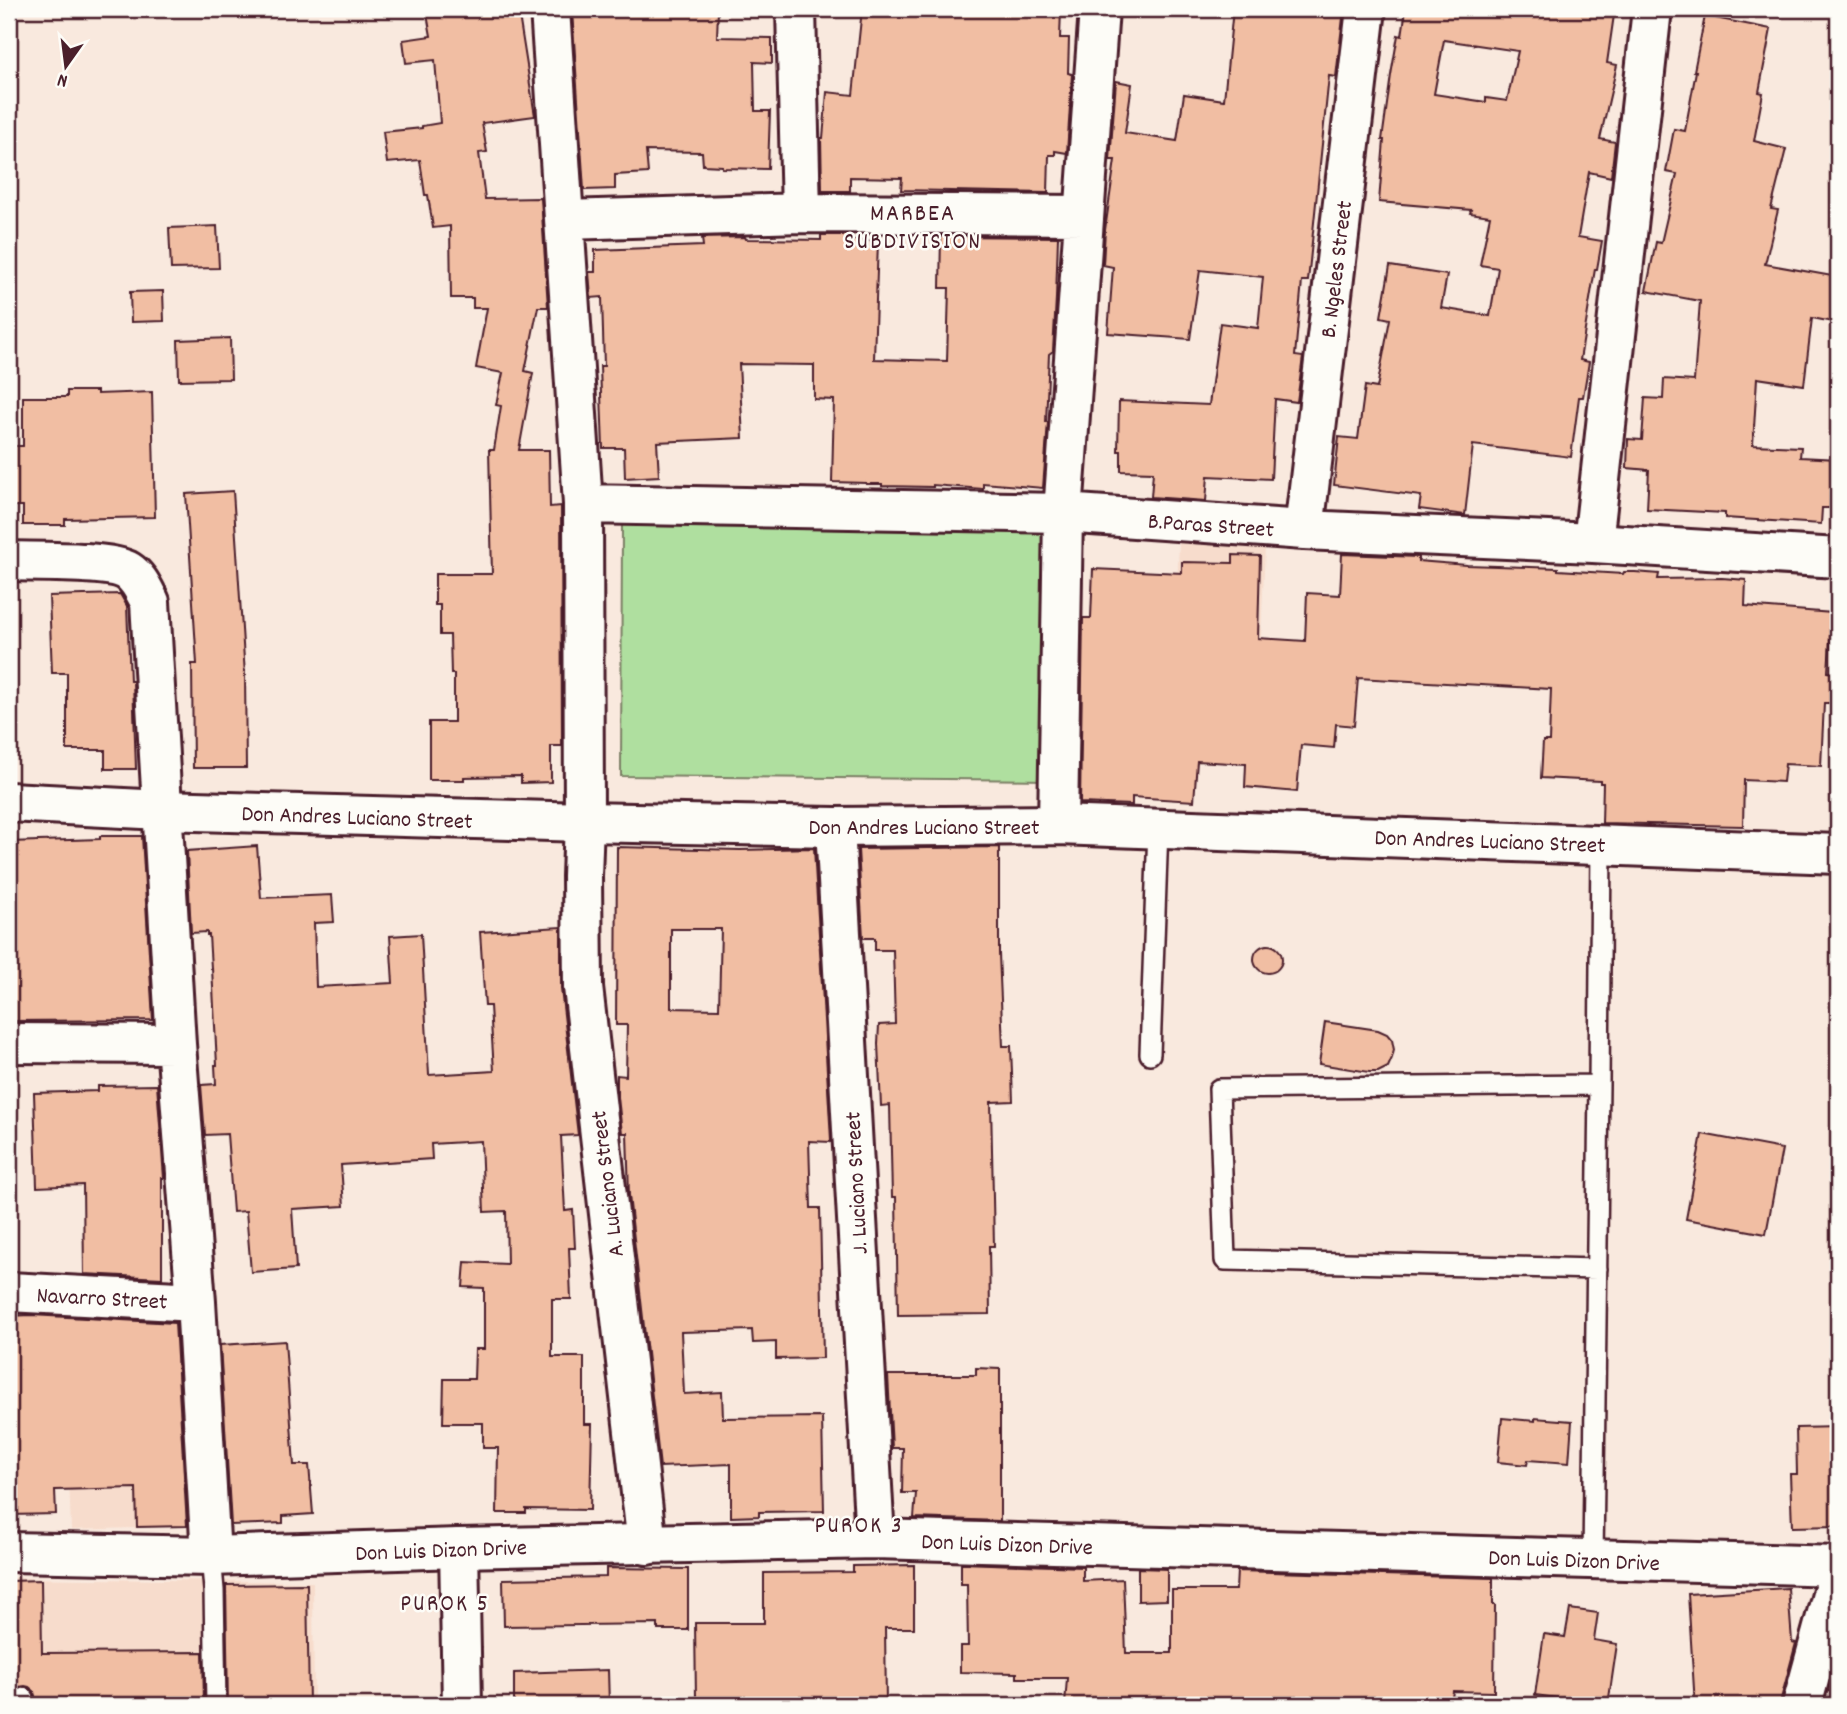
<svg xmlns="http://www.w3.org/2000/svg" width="1847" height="1714" viewBox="0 0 1847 1714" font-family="Dekko,sans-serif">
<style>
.built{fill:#f7dccc}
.green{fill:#afdf9f;stroke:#7c7f65;stroke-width:2}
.building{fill:#f1bea3;stroke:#4a1f2b;stroke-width:2;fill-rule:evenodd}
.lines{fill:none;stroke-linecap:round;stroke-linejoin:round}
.lane-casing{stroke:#4a1f2b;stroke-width:24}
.street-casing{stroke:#4a1f2b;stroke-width:44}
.secondary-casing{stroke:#4a1f2b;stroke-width:44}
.lane{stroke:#fdfcf7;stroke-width:19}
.street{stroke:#fdfcf7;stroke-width:38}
.secondary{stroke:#fdfcf7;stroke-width:38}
.labels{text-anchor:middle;stroke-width:5;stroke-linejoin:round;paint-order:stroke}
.street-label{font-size:23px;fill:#4a1f2b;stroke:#fdfcf7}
.neighbourhood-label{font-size:24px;letter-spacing:2px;fill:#4a1f2b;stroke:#fdfcf7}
</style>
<rect width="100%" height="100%" fill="#f9e9de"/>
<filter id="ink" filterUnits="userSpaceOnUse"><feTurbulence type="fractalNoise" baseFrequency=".0143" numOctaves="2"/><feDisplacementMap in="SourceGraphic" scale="14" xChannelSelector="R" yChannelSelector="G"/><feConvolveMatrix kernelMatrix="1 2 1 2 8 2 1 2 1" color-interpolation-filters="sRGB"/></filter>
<g filter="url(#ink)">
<path class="built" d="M 1179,543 L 1265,547 L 1261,637 L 1175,633 Z
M 67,1424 L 123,1441 L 194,1439 L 197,1526 L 71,1530 Z
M 9,1578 L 313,1582 L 314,1705 L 9,1705 Z"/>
<path class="green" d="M 622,523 L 1051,526 L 1050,780 L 621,776 Z"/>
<path class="building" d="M 426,9 L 518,9 L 535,116 L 482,123 L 487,152 L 479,153 L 485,199 L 541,198 L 548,307 L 538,307 L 525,371 L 533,373 L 519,450 L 549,450 L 550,507 L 561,506 L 562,746 L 551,746 L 551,782 L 521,783 L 521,776 L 464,777 L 464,780 L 429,780 L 429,722 L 454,722 L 454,674 L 451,674 L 450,635 L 440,635 L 440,605 L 435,605 L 435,574 L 492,574 L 489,450 L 494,450 L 501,406 L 496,405 L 503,373 L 476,368 L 487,308 L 473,308 L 473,298 L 451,298 L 450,226 L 433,228 L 428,195 L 425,195 L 420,160 L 387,163 L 383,132 L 422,128 L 422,126 L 440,123 L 435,60 L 406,63 L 403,40 L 431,36 Z
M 589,9 L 625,9 L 625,11 L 650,9 L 718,11 L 717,37 L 772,38 L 772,63 L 754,62 L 755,111 L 770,111 L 768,169 L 722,168 L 722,166 L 703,165 L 702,152 L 646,151 L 648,173 L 615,175 L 615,189 L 584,190 L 572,10 Z
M 862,9 L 1061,9 L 1060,38 L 1069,38 L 1068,73 L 1072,74 L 1067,153 L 1055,151 L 1055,155 L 1049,155 L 1048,193 L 901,190 L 902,178 L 850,177 L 850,191 L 822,191 L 821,138 L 823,138 L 827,92 L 853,95 Z
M 1233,9 L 1344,9 L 1336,77 L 1329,76 L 1308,281 L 1302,281 L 1295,356 L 1303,357 L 1297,402 L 1275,399 L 1271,479 L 1208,476 L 1206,501 L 1151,497 L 1153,472 L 1121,471 L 1121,451 L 1118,451 L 1119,401 L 1209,405 L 1220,323 L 1258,328 L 1263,277 L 1200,270 L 1190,339 L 1108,333 L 1113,267 L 1103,265 L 1105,230 L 1115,160 L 1110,160 L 1116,81 L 1132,84 L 1125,133 L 1177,141 L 1184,94 L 1224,100 Z
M 1406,9 L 1575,9 L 1614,15 L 1607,63 L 1617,65 L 1600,139 L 1615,142 L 1611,177 L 1589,172 L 1578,237 L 1602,241 L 1597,269 L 1595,269 L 1580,360 L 1589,362 L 1583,397 L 1579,397 L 1571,457 L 1473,445 L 1465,515 L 1419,509 L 1421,496 L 1334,485 L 1339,437 L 1358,439 L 1365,386 L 1377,388 L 1390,319 L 1381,317 L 1390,266 L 1447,275 L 1441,308 L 1490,316 L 1498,268 L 1480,265 L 1490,216 L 1470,213 L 1471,210 L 1379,202 L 1384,140 L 1382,140 L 1391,75 L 1398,35 L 1402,36 ZM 1444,40 L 1518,51 L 1507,101 L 1486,98 L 1486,102 L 1434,94 Z
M 1705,16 L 1771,29 L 1759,92 L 1763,93 L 1754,141 L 1786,149 L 1771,209 L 1778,210 L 1765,264 L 1838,277 L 1838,323 L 1812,318 L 1804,385 L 1757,378 L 1753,445 L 1801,447 L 1800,457 L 1838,459 L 1838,487 L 1831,487 L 1830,508 L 1822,508 L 1821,524 L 1725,518 L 1725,513 L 1647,509 L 1649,470 L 1627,468 L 1628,439 L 1642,440 L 1645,398 L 1663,399 L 1664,379 L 1694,381 L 1700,301 L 1646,291 L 1656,242 L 1661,243 L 1677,174 L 1666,172 L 1674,129 L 1685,131 L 1696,71 L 1694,71 Z
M 217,226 L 219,268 L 171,269 L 169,228 Z
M 821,235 L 849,235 L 849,240 L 878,241 L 874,359 L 947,361 L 949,288 L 940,288 L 941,236 L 1058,237 L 1056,298 L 1053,351 L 1049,354 L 1046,422 L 1048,422 L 1043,488 L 983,483 L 983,489 L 933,485 L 933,487 L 882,486 L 882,484 L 866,484 L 866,483 L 832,482 L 834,400 L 814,399 L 814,365 L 739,364 L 743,438 L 657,442 L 659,476 L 625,478 L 624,448 L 603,448 L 600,366 L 604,366 L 602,297 L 591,298 L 589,272 L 595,272 L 595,250 L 703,246 L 702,238 L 745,237 L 746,239 L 821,240 Z
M 163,291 L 164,321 L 131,322 L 130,292 Z
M 230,338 L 231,379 L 179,380 L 178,340 Z
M 67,391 L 97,391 L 97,394 L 152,392 L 155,517 L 65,519 L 65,525 L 23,525 L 23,506 L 9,506 L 9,446 L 23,446 L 23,397 L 67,397 Z
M 233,491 L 245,675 L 246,768 L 193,768 L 192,664 L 197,664 L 186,494 Z
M 1342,554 L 1418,557 L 1418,561 L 1467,565 L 1558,568 L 1558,570 L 1623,574 L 1624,572 L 1635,572 L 1659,574 L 1658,579 L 1722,578 L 1746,580 L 1745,606 L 1832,613 L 1828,672 L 1838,673 L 1838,703 L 1824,703 L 1821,766 L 1785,764 L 1783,782 L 1744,780 L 1743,826 L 1602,823 L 1603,783 L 1600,783 L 1600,781 L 1541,778 L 1543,741 L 1549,741 L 1551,689 L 1358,678 L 1354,726 L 1336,724 L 1334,748 L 1301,745 L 1297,792 L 1245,787 L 1246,764 L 1197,761 L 1194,801 L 1132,797 L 1132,805 L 1080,803 L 1083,618 L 1091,618 L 1093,569 L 1182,573 L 1182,562 L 1233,563 L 1233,555 L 1260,556 L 1258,638 L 1305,641 L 1307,593 L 1340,595 Z
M 120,594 L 127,606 L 130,681 L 133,681 L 136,769 L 105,769 L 105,750 L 67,750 L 67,673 L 52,673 L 49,596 Z
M 100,836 L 142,836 L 153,1020 L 9,1021 L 9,842 L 100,839 Z
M 257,846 L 261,898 L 332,895 L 334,922 L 314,923 L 316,987 L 393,983 L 390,936 L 421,934 L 429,1075 L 494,1071 L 490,1006 L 485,1006 L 480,932 L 561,927 L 561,989 L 578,1135 L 561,1136 L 565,1211 L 573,1210 L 575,1248 L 569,1248 L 571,1299 L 552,1299 L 552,1357 L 584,1357 L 584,1424 L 592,1424 L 590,1510 L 526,1509 L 526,1513 L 497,1513 L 498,1448 L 483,1448 L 483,1423 L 443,1423 L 444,1379 L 474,1379 L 475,1349 L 484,1349 L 484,1288 L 463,1287 L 465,1262 L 507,1264 L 506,1211 L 484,1212 L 481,1141 L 431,1144 L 432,1159 L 341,1165 L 344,1206 L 292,1209 L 296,1269 L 251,1272 L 246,1211 L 233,1212 L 227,1134 L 205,1135 L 201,1085 L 216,1084 L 215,1065 L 217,1065 L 212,968 L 211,968 L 209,935 L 207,935 L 207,932 L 191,933 L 187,851 Z
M 617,847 L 740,850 L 814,848 L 831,1140 L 831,1142 L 809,1141 L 811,1208 L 820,1208 L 823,1358 L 776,1359 L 776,1342 L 753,1343 L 752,1330 L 681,1332 L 684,1394 L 722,1392 L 723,1418 L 822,1417 L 824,1511 L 759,1512 L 759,1516 L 731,1517 L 731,1464 L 660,1467 L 629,1195 L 627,1133 L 622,1133 L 617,1088 L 617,1075 L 626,1076 L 627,1025 L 616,1025 ZM 671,929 L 721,929 L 719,1009 L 671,1008 Z
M 999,847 L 999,954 L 1003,1046 L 1011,1046 L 1013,1101 L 991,1102 L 994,1246 L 989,1246 L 990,1314 L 898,1315 L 896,1197 L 892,1197 L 890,1105 L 881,1106 L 878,1044 L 879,1025 L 895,1024 L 893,950 L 875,950 L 875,938 L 863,938 L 858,849 Z
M1254 959a14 14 0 1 1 28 0a14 14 0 1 1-28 0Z
M 1325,1022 L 1378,1030 L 1387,1034 L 1392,1040 L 1394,1050 L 1392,1058 L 1388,1067 L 1378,1072 L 1369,1072 L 1319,1064 Z
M 157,1085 L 164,1178 L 162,1178 L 162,1278 L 84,1274 L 83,1185 L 37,1187 L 34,1093 L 98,1091 L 98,1086 Z
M 1702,1134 L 1782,1149 L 1766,1234 L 1686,1219 Z
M 31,1315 L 175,1323 L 187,1526 L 137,1527 L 136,1488 L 55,1490 L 56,1514 L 9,1515 L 9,1316 Z
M 285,1341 L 294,1465 L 309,1465 L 313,1514 L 283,1516 L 283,1523 L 231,1525 L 220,1345 Z
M 976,1368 L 1000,1369 L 1000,1521 L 914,1518 L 916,1493 L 902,1493 L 903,1448 L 892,1448 L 888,1375 L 976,1375 Z
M 1502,1418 L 1535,1421 L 1535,1418 L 1572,1421 L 1569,1463 L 1528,1460 L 1527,1465 L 1498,1462 Z
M 1838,1427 L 1838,1526 L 1792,1527 L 1790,1474 L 1797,1474 L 1796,1428 Z
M 961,1563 L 1083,1567 L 1083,1581 L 1123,1579 L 1126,1653 L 1172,1653 L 1172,1590 L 1236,1590 L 1237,1571 L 1493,1578 L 1493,1605 L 1495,1605 L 1494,1692 L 1453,1691 L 1451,1705 L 1065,1705 L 1067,1678 L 1017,1678 L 1017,1673 L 960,1672 L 960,1646 L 968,1646 L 967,1584 L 961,1584 Z
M 914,1565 L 914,1628 L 885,1628 L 886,1705 L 726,1705 L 726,1698 L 696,1698 L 695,1623 L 764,1623 L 764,1573 L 853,1572 L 853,1566 Z
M 606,1568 L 688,1569 L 688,1630 L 658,1630 L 658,1624 L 504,1626 L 503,1579 L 606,1577 Z
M 1138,1568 L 1167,1569 L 1167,1600 L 1138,1601 Z
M 41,1580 L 42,1653 L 203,1652 L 204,1705 L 36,1705 L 34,1691 L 29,1687 L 25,1686 L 19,1687 L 14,1691 L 12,1705 L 9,1705 L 9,1581 Z
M 307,1584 L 309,1705 L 228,1705 L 226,1585 Z
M 1788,1588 L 1792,1642 L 1796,1643 L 1781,1699 L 1781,1705 L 1695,1705 L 1688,1594 Z
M 1570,1609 L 1598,1613 L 1594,1640 L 1617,1644 L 1608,1705 L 1535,1695 L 1544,1634 L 1565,1637 Z
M 1838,1655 L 1838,1693 L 1828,1691 Z
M 608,1670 L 609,1705 L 514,1705 L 514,1673 Z"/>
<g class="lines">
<defs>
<path id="lane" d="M 1150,1054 L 1158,828
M 1599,1085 L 1601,844
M 211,1556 L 214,1590 L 216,1705
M 1593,1559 L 1599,1085 L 1219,1089 L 1225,1260 L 1597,1269
M 24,1698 L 24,1705"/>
<path id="street" d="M 550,9 L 583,504 L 584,822 L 582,876 L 583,987 L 647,1545
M 796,9 L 801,213
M 565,220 L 801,213 L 1084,215
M 583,504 L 1063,513 L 1304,530 L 1593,543 L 1838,558
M 1304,530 L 1366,9
M 1593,543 L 1652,9
M 9,561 C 32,562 111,560 128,571 C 139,578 144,591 150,602 L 176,1044 L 196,1302 L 211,1556
M 1058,825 L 1063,513 L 1099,9
M 835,827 L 875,1539
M 9,1043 L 176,1044
M 9,1292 L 196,1302
M 459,1548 L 462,1705
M 1802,1705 L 1838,1573"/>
<path id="secondary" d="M 9,802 L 162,810 L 584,822 L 835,827 L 1058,825 L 1838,854
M 9,1552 L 211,1556 L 459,1548 L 875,1539 L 1838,1566"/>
</defs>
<use href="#lane" class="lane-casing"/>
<use href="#street" class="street-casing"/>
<use href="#secondary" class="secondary-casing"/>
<use href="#lane" class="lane"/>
<use href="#street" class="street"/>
<use href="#secondary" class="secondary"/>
</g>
</g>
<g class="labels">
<g class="street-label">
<text transform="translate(1335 269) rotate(-83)" y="8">B. Ngeles Street</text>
<text transform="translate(1211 524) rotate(4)" y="8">B.Paras Street</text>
<text transform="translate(357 816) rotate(2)" y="8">Don Andres Luciano Street</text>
<text x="924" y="834">Don Andres Luciano Street</text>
<text transform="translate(1490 840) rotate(2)" y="8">Don Andres Luciano Street</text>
<text transform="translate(855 1183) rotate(-93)" y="8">J. Luciano Street</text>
<text transform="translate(606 1184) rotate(-97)" y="8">A. Luciano Street</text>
<text transform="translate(102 1297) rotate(3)" y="8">Navarro Street</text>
<text transform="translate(1007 1543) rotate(2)" y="8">Don Luis Dizon Drive</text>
<text transform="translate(441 1549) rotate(-2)" y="8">Don Luis Dizon Drive</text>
<text transform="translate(1574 1559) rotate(2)" y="8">Don Luis Dizon Drive</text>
</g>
<g class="neighbourhood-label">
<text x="913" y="220">MARBEA<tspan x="913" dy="28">SUBDIVISION</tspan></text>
<text x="859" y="1532">PUROK 3</text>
<text x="445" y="1610">PUROK 5</text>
</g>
</g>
<rect width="1847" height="1714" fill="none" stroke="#fdfcf7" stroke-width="35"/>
<rect x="18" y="18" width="1812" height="1679" fill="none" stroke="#4a1f2b" stroke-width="2.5" filter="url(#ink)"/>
<g transform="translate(66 66) rotate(194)" stroke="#fdfcf7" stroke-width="5" paint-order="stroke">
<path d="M0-5L12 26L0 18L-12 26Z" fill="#4a1f2b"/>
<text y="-10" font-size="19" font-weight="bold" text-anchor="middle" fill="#4a1f2b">N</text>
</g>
</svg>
